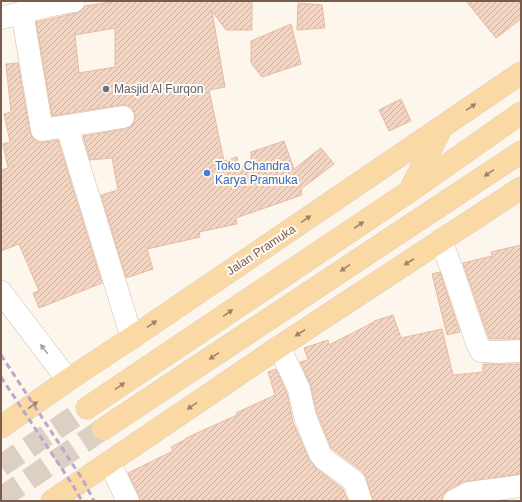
<svg xmlns="http://www.w3.org/2000/svg" width="522" height="502" viewBox="0 0 522 502" font-family="Helvetica,sans-serif">
<style>
.building{fill:url(#building-hatch);stroke:#e6bba3;fill-rule:evenodd}
.lines{fill:none;stroke-linecap:round;stroke-linejoin:round}
.primary-tunnel{stroke:#dcd0c4;stroke-width:22;stroke-dasharray:22 11;stroke-linecap:butt}
.street-casing{stroke:#d1beb0;stroke-width:23}
.secondary-casing{stroke:#d6c0b0;stroke-width:23}
.primary-casing{stroke:#dad1cd;stroke-width:23}
.street{stroke:#fff;stroke-width:22}
.secondary{stroke:#fff;stroke-width:22}
.primary{stroke:#fbd9a5;stroke-width:22}
.rail{stroke:#b9a8c9;stroke-width:3;stroke-dasharray:6 4;stroke-linecap:butt}
.oneway{fill:#a18267}
.oneway2{fill:#af9d94}
.worship-dot{fill:#6b7280;stroke:#fffaf3;stroke-width:1.5}
.shop-dot{fill:#3f7fe0;stroke:#fffaf3;stroke-width:1.5}
.labels{text-anchor:middle;stroke-width:4;stroke-linejoin:round;paint-order:stroke}
.worship-label{font-size:12px;fill:#5b616d;stroke:#fffaf3;text-anchor:start}
.shop-label{font-size:12px;fill:#366cbe;stroke:#fffaf3;text-anchor:start}
.street-label{font-size:12px;fill:#7a5c4d;stroke:#fffaf3}
</style>
<defs>
<pattern id="building-hatch" width="6" height="6" patternUnits="userSpaceOnUse"><rect width="6" height="6" fill="#f3d5c3"/><path d="M-1 1l2-2M0 6l6-6M5 7l2-2" fill="none" stroke="#cab0a1"/></pattern>
</defs>
<rect width="100%" height="100%" fill="#fdf6ec"/>
<path class="building" d="M 117,1 L 252,1 L 252,30 L 226,30 L 212,11 L 225,87 L 209,90 L 224,161 L 237,157 L 238,166 L 251,165 L 251,152 L 284,141 L 294,169 L 321,148 L 334,164 L 301,189 L 302,195 L 236,218 L 237,224 L 199,232 L 200,237 L 147,249 L 153,269 L 126,278 L 101,195 L 118,190 L 112,158 L 90,160 L 83,136 L 125,129 L 131,126 L 134,122 L 135,115 L 132,109 L 127,105 L 121,105 L 52,116 L 36,22 L 76,13 L 81,11 L 85,6 ZM 115,28 L 115,67 L 79,73 L 75,35 Z
M 466,1 L 521,1 L 521,19 L 496,38 Z
M 298,3 L 322,5 L 325,28 L 297,30 Z
M 291,24 L 301,64 L 262,77 L 251,63 L 251,41 Z
M 18,63 L 30,132 L 33,138 L 38,142 L 44,142 L 58,140 L 102,283 L 39,308 L 33,293 L 39,291 L 19,244 L 1,251 L 1,170 L 8,168 L 3,144 L 10,142 L 4,114 L 11,112 L 6,64 Z
M 401,99 L 411,121 L 389,131 L 379,110 Z
M 521,245 L 521,339 L 489,339 L 463,263 L 492,256 L 491,252 Z
M 440,272 L 460,332 L 447,335 L 432,274 Z
M 393,315 L 401,338 L 442,329 L 453,375 L 483,372 L 483,364 L 521,364 L 521,474 L 463,482 L 448,490 L 443,495 L 442,501 L 373,501 L 366,477 L 362,471 L 331,448 L 317,413 L 310,384 L 300,362 L 308,360 L 304,348 L 328,340 L 329,345 L 374,322 L 374,321 Z
M 276,369 L 287,393 L 293,422 L 309,459 L 317,469 L 343,489 L 348,501 L 140,501 L 139,496 L 128,473 L 173,451 L 171,447 L 186,439 L 186,438 L 237,415 L 236,413 L 275,395 L 268,372 Z"/>
<g class="lines">
<path class="primary-tunnel" d="M 1,466 L 87,408
M 1,498 L 103,429"/>
<defs>
<path id="street" d="M 22,12 L 42,130 L 123,117
M 1,18 C 26,12 49,4 74,1
M 67,127 L 132,338
M 441,240 L 455,278 L 477,343 L 481,351 L 498,352 L 521,351
M 1,292 L 68,380
M 279,347 L 299,389 L 305,417 L 320,454 L 324,459 L 354,481 L 361,501
M 454,501 L 469,493 L 521,486"/>
<path id="secondary" d="M 109,462 L 128,501"/>
<path id="primary" d="M 411,188 L 442,127
M 87,408 L 410,191 L 521,113
M 1,427 L 68,380 L 136,335 L 521,73
M 103,429 L 521,152
M 52,501 L 279,347 L 521,188"/>
</defs>
<use href="#street" class="street-casing"/>
<use href="#secondary" class="secondary-casing"/>
<use href="#primary" class="primary-casing"/>
<use href="#street" class="street"/>
<use href="#secondary" class="secondary"/>
<use href="#primary" class="primary"/>
<path class="rail" d="M 1,355 L 83,480 L 94,501
M 1,377 L 74,487 L 82,501"/>
</g>
<defs><path id="oneway-solid" d="M-6-.8H1V-3.2L6.5 0L1 3.2V.8H-6Z"/></defs>
<g class="oneway">
<use href="#oneway-solid" transform="translate(471 107) rotate(-34)"/>
<use href="#oneway-solid" transform="translate(489 173) rotate(146)"/>
<use href="#oneway-solid" transform="translate(306 219) rotate(-34)"/>
<use href="#oneway-solid" transform="translate(359 225) rotate(-34)"/>
<use href="#oneway-solid" transform="translate(409 262) rotate(147)"/>
<use href="#oneway-solid" transform="translate(345 268) rotate(146)"/>
<use href="#oneway-solid" transform="translate(228 313) rotate(-34)"/>
<use href="#oneway-solid" transform="translate(152 324) rotate(-34)"/>
<use href="#oneway-solid" transform="translate(300 333) rotate(147)"/>
<use href="#oneway-solid" transform="translate(214 356) rotate(146)"/>
<use href="#oneway-solid" transform="translate(120 386) rotate(-34)"/>
<use href="#oneway-solid" transform="translate(33 405) rotate(-36)"/>
<use href="#oneway-solid" transform="translate(192 406) rotate(146)"/>
</g>
<use class="oneway2" href="#oneway-solid" transform="translate(44 349) rotate(-127)"/>
<circle class="worship-dot" cx="106" cy="89" r="4"/>
<circle class="shop-dot" cx="207" cy="173" r="4"/>
<g class="labels">
<g class="worship-label">
<text x="114" y="93">Masjid Al Furqon</text>
</g>
<g class="shop-label">
<text x="215" y="170">Toko Chandra<tspan x="215" dy="14">Karya Pramuka</tspan></text>
</g>
<g class="street-label">
<text transform="translate(261 250) rotate(-34)" y="4">Jalan Pramuka</text>
</g>
</g>
<rect width="522" height="502" fill="none" stroke="#7a5c4d" stroke-width="4"/>
</svg>
